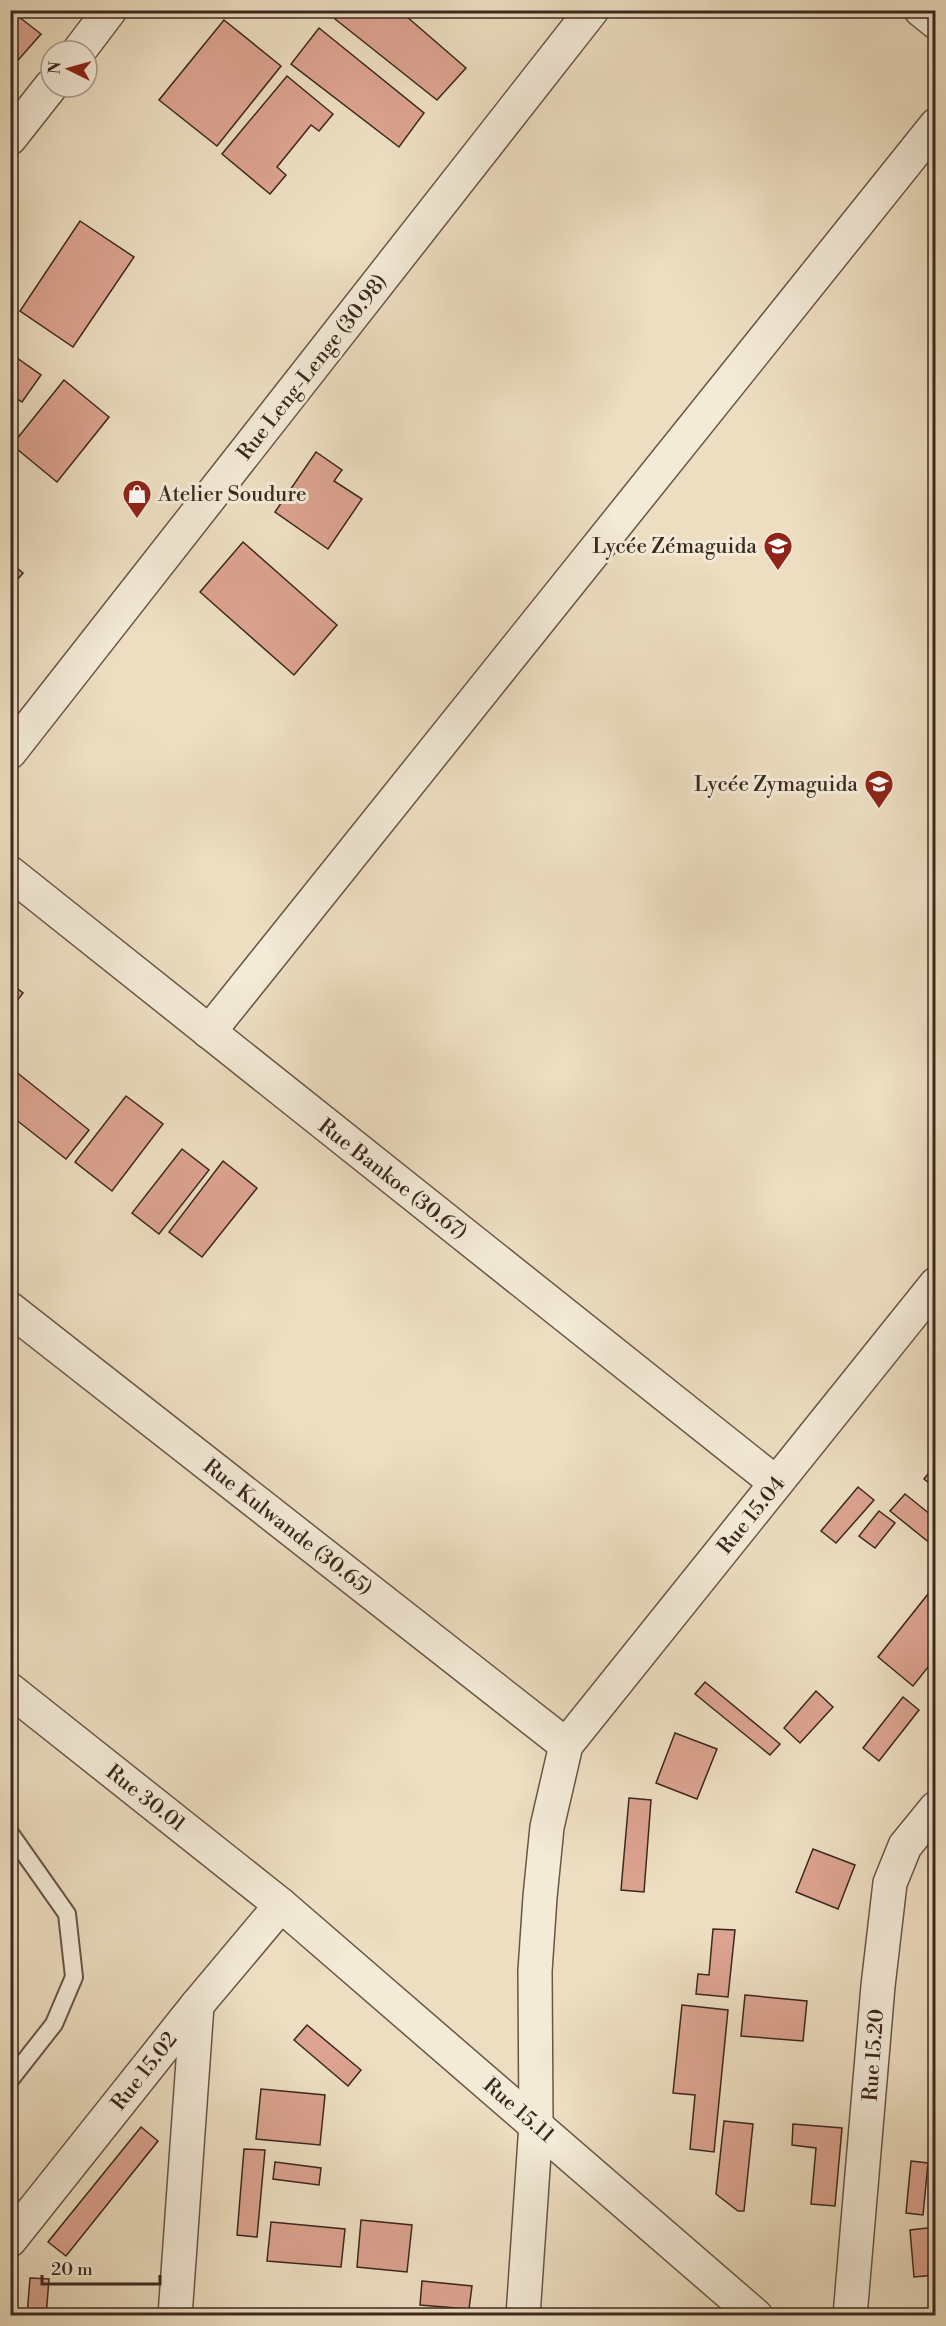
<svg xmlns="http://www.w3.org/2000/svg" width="946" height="2326" viewBox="0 0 946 2326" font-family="'Libre Bodoni',serif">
<rect width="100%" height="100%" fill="#eddec1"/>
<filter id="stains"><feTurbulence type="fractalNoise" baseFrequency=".00333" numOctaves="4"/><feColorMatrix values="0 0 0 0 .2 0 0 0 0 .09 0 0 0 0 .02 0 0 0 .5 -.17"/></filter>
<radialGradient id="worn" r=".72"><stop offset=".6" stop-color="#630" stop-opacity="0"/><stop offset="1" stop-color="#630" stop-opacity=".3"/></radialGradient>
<!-- building -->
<g fill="#dca390" stroke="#3b281e" stroke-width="1.5">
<path d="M10,10L41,34L13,66L10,63Z"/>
<path d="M343,10H399L466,68L437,100L335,19Z"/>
<path d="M224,20L281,66L217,146L159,100Z"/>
<path d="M319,28L424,113L399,147L291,64Z"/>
<path d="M287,76L333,114L319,131L311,125L277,167L286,175L270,194L222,154Z"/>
<path d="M80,221L134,257L73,347L20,311Z"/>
<path d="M10,353L41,375L22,402L10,394Z"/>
<path d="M64,380L109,417L57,482L12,445Z"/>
<path d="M316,452L342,470L334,481L362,499L328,549L275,512Z"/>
<path d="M243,542L337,625L294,675L200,592Z"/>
<path d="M10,562L23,573L10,588Z"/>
<path d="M10,983L23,993L10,1010Z"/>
<path d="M10,1067L89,1130L66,1159L10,1115Z"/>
<path d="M126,1096L163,1124L112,1191L75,1162Z"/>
<path d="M182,1149L209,1170L159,1234L132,1213Z"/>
<path d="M223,1161L257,1188L202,1257L169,1232Z"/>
<path d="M936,1464V1489L924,1479Z"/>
<path d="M858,1487L874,1500L836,1543L821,1531Z"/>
<path d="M905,1494L936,1519V1548L890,1511Z"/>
<path d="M879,1511L895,1523L875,1548L859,1536Z"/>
<path d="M936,1584V1657L913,1686L878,1657Z"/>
<path d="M705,1682L780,1744L770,1755L695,1694Z"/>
<path d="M816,1691L833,1707L800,1743L784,1728Z"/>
<path d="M903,1697L919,1710L879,1761L863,1748Z"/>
<path d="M675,1733L717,1749L697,1799L656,1783Z"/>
<path d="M629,1798L651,1800L644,1892L621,1890Z"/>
<path d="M813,1849L855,1865L838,1909L796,1892Z"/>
<path d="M713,1929L735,1930L728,1997L696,1994L698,1974L709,1975Z"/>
<path d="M745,1995L807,2001L803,2041L741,2036Z"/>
<path d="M682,2005L728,2010L714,2152L690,2149L695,2095L673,2093Z"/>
<path d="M307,2025L361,2070L348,2086L294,2040Z"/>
<path d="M261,2089L325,2095L320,2145L256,2139Z"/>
<path d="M724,2121L753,2124L744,2211H738L716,2194Z"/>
<path d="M793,2124L842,2128L835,2206L811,2204L816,2148L792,2145Z"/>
<path d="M141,2127L158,2141L66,2256L48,2242Z"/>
<path d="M244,2149L265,2150L257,2237L237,2235Z"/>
<path d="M911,2161L928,2163L923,2215L906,2213Z"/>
<path d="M275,2162L321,2168L319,2185L273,2179Z"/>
<path d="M361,2220L412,2225L407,2272L357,2267Z"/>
<path d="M271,2222L345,2229L341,2267L267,2261Z"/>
<path d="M936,2227V2275L914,2277L910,2230Z"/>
<path d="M30,2278L49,2279L46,2316H27Z"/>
<path d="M422,2281L472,2286L469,2309L420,2305Z"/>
</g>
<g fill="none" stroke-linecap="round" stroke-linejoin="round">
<!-- service casing -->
<g stroke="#685647" stroke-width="20">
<path id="service" d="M10,1833L67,1914L74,1977L54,2024L10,2080"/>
</g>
<!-- minor casing -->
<g stroke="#685647" stroke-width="36">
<g id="minor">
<path d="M921,10L936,22"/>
<path d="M79,51L110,10"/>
<path d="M10,138L51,86"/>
<path d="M10,752L592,10"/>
<path d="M10,873L776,1483"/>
<path d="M209,1032L936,125"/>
<path d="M10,1309L566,1745"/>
<path d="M10,1690L281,1905L756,2316"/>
<path d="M10,2240L197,2005L281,1905"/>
<path d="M175,2316L197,2005"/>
<path d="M523,2316L536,2124L535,1971L540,1897L547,1827L566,1745L936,1284"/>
<path d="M850,2316L878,1986L890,1883L905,1846L936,1808"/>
</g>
</g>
<!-- service -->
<use href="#service" stroke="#f3ead7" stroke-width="16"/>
<!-- minor -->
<use href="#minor" stroke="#f3ead7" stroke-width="33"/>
</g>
<!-- icons -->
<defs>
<g id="shop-pin" transform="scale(1.5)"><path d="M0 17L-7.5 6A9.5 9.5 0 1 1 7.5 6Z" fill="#8f2418" stroke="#f3ead7"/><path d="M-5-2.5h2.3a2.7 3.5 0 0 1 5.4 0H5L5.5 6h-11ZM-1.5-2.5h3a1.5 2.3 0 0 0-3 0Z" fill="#fff"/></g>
<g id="school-pin" transform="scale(1.5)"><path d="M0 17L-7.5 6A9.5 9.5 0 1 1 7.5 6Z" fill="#8f2418" stroke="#f3ead7"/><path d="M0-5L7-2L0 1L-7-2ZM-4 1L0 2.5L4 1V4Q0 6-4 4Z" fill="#fff"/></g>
</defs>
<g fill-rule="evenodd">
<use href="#shop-pin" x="137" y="494"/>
<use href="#school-pin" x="778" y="546"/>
<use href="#school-pin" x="879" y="784"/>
</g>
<g text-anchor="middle" stroke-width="6" stroke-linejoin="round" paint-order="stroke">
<!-- street labels -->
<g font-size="21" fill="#3b281e" stroke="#f3ead7">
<text transform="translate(312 367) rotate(-52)" y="7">Rue Leng-Lenge (30.98)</text>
<text transform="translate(393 1179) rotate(38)" y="7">Rue Bankoe (30.67)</text>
<text transform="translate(751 1515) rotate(-51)" y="7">Rue 15.04</text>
<text transform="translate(288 1527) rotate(38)" y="7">Rue Kulwande (30.65)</text>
<text transform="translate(146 1798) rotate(38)" y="7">Rue 30.01</text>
<text transform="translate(873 2055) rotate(-86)" y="7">Rue 15.20</text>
<text transform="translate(144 2071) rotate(-52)" y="7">Rue 15.02</text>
<text transform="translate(519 2110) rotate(41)" y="7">Rue 15.11</text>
</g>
<!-- poi labels -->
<g font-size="21" fill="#3b281e" stroke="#f3ead7" text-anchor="end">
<text x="158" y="501" text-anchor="start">Atelier Soudure</text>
<text x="757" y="553">Lycée Zémaguida</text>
<text x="858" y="791">Lycée Zymaguida</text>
</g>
</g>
<!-- margin -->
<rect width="946" height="2326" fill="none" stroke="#eddec1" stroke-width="36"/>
<rect x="12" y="12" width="922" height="2302" fill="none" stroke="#3b281e" stroke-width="3"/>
<rect x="18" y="18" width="910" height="2290" fill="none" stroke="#3b281e" stroke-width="1.5"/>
<!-- north arrow -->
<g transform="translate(69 69) rotate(275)"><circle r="28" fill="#f3ead7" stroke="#a99c8d" stroke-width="1.5"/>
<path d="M0-4.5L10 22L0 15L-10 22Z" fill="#8f2418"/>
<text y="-9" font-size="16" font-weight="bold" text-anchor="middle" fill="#3b281e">N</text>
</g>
<!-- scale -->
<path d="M42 2275v9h118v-9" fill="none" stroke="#3b281e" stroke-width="3"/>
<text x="51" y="2275" font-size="18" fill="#3b281e" stroke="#f3ead7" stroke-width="4.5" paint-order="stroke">20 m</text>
<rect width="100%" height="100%" filter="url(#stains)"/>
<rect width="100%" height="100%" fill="url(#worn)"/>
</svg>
